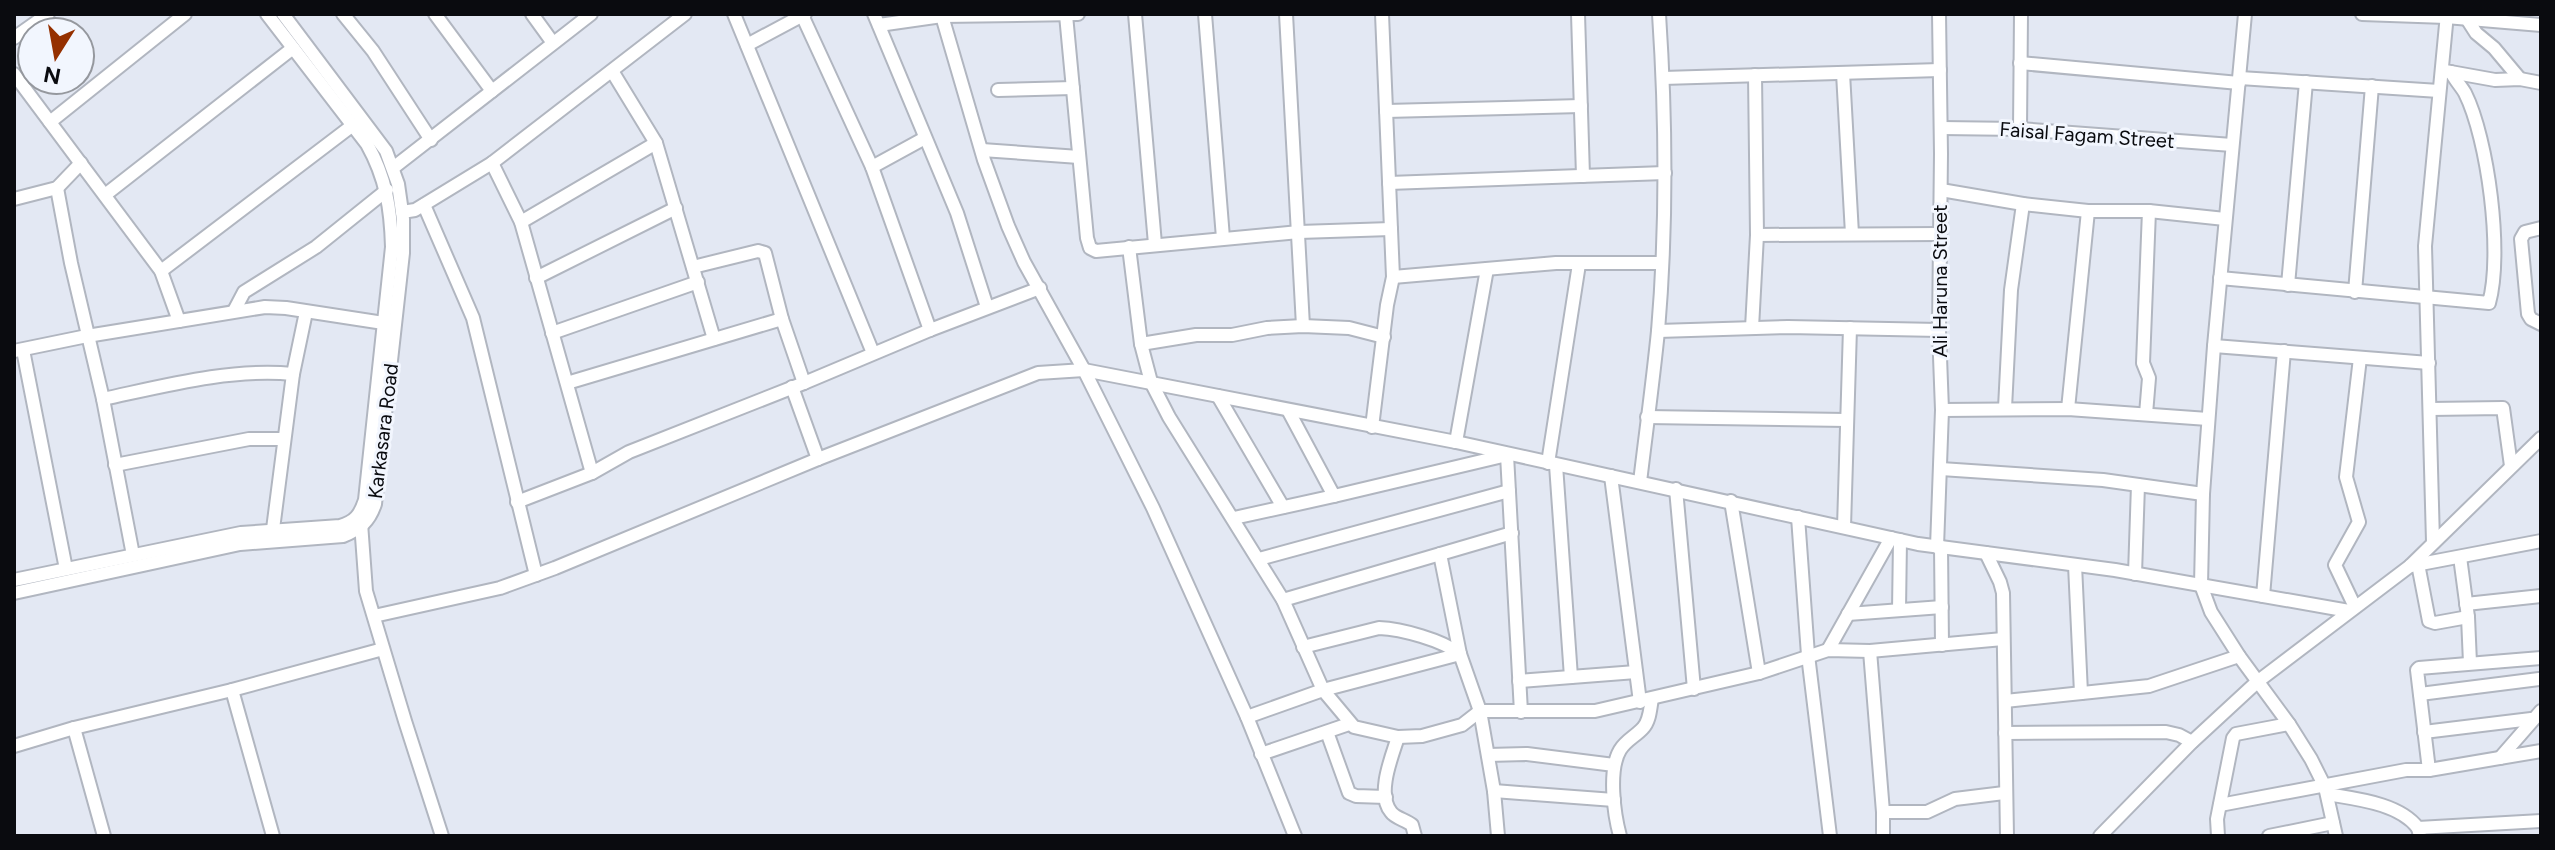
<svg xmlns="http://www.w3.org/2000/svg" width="2555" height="850" viewBox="0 0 2555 850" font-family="Figtree,sans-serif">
<rect width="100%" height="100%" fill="#e3e8f3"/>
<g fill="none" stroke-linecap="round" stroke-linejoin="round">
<!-- minor casing -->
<g stroke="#b1b6c0" stroke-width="16">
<g id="minor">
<path d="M343,14L373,51L431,140"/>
<path d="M435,14L492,91"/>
<path d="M532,14L553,43"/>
<path d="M734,14L873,353"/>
<path d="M874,14L957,213L987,307"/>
<path d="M1135,14L1155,244"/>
<path d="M1205,14L1223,238"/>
<path d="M1286,14L1303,326"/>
<path d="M1578,14L1583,176"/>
<path d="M2245,14L2214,346L2203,494L2201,585L2211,612L2239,656L2289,724L2311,759L2325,787L2336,836"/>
<path d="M2362,14L2446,17L2541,25"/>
<path d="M802,15L872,167L930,330"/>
<path d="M1066,15L1087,238L1090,248L1096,251L1299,232L1391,229"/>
<path d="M942,16L984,160L1008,226L1024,262L1084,370L1153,508L1247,717L1295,836"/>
<path d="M2467,19L2476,33L2494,48L2520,79"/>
<path d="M879,25L942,16L1078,14"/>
<path d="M14,38L48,14"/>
<path d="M747,45L805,14"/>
<path d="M2020,63L2239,83"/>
<path d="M612,71L656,143L714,339"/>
<path d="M2445,71L2495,80L2520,79L2541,83"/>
<path d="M1843,73L1852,234"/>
<path d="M14,74L161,271L179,321"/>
<path d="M1663,78L1940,70"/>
<path d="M2240,78L2439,91"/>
<path d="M998,90L1073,88"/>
<path d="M1386,111L1581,106"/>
<path d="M50,122L185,14"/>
<path d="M1941,128L2020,129L2232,145"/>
<path d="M2020,129L2021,14"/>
<path d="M982,150L1079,157"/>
<path d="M492,163L521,222L592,473"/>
<path d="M872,167L925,138"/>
<path d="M393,168L591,14"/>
<path d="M1389,183L1665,173"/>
<path d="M57,188L71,263L103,399L133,555"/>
<path d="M1941,190L2023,204L2088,211H2149L2225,219"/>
<path d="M105,195L293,48"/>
<path d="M14,199L57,188L81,163"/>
<path d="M424,205L473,318L536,575"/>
<path d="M402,212L415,210L492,163L685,14"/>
<path d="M521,222L656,143"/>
<path d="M2541,228L2525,232L2521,239L2528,314L2531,319L2541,324"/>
<path d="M1757,235L1940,234"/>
<path d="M1129,247L1141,344L1151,382L1169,417L1283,600L1323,690L1354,727L1398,737L1422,736L1462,725L1480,711H1595L1759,673L1828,650L1870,651L2003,639"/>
<path d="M693,267L758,251L765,253L782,319L804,383"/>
<path d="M161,271L353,125"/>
<path d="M1393,277L1556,263H1662"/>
<path d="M536,278L676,208"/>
<path d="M2220,278L2489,303C2503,254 2488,139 2465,93C2461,86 2455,80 2451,72"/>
<path d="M2288,285L2306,82"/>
<path d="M2355,292L2372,86"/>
<path d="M234,311L244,292L316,247L387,190"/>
<path d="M1752,328L1757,235L1755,75"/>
<path d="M1658,331L1788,327L1939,330"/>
<path d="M552,333L698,282"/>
<path d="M1141,344L1196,335H1232L1267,328L1303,326L1349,328L1384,337"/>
<path d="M2214,346L2429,363"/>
<path d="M23,350L66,569"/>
<path d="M14,351L87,336L265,307L286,308L390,324"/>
<path d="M567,383L782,319"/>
<path d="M792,387L818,459"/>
<path d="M1218,396L1283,507"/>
<path d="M103,399C164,386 230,368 293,374"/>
<path d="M2005,408L2011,290L2023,204"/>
<path d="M2068,409L2088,211"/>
<path d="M2430,409L2503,408L2511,466"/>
<path d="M1288,410L1334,496L1507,455L1521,712"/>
<path d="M1942,410L2068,409L2208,419"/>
<path d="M2146,414L2149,378L2143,363L2149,211"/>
<path d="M1647,417L1847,420"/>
<path d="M1372,427L1387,305L1393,277L1382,14"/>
<path d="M1456,442L1487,269"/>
<path d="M1548,463L1579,264"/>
<path d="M115,465L249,439H284"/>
<path d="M1556,465L1571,677"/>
<path d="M1941,469L2103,480L2203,494"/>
<path d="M1611,476L1640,702"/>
<path d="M1640,482C1646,432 1653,381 1658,331C1667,225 1666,119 1659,14"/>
<path d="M1676,489L1694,689"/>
<path d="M1731,501L1759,673"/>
<path d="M517,502L592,473L629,452L804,383L930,330L1040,288"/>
<path d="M1798,517L1808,655L1830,836"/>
<path d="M1234,518L1334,496"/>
<path d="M361,523L366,591L405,721L442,836"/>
<path d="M1844,527L1850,328"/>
<path d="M273,529L293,374L306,312"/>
<path d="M2433,542L2425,246L2447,14"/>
<path d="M1937,547L1942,410L1939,330L1941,154L1939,14"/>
<path d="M1941,547L1942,645"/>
<path d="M1986,553L2000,582L2003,593L2007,836"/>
<path d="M1440,554L1460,654L1480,711L1494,791L1498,836"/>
<path d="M2460,557L2468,617L2470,663"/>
<path d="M1259,559L1509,491"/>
<path d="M2418,564L2429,621L2435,623L2468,617"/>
<path d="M2075,565L2081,693"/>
<path d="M2410,566L2541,541"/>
<path d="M2135,574L2138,485"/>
<path d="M14,580L241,533L340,526C355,522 360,515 365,500L392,247C391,209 386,178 367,144L267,14"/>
<path d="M14,593L240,544L343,536C360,529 369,522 375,504L403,253V219L398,184L386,151L283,14"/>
<path d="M2263,596L2284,351"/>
<path d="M1283,600L1512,533"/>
<path d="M2466,604L2541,596"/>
<path d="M2355,607L2335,565L2359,522L2346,477L2360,358"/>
<path d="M1899,610L1900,540"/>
<path d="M1848,614L1942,607"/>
<path d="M374,616L500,588L555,568L818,459L1038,373L1084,370L1456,442L1918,544L2115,570L2349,611"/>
<path d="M1303,647L1379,628C1402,629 1442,640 1460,654"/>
<path d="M1828,650L1891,538"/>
<path d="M1870,651L1883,812V836"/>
<path d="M1519,681L1636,672"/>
<path d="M232,690L273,836"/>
<path d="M2420,694L2539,679"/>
<path d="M2005,701L2149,686L2239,656"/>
<path d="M1247,717L1323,690L1460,654"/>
<path d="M74,728L104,836"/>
<path d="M1327,732L1349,793L1356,796L1386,797"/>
<path d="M2424,732L2531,719"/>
<path d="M2005,733L2166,732L2179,735L2192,742"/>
<path d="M1398,737C1392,756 1376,794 1391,812C1395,818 1406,820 1412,825L1415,836"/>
<path d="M14,746L74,728L232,690L383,649"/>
<path d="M1261,754L1349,724"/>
<path d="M1488,755L1527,754L1614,765"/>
<path d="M2500,758L2541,711"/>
<path d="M2429,770L2417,670L2419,668L2541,658"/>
<path d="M1494,791L1614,800"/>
<path d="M2327,794C2356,799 2399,803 2418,828"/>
<path d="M2220,805L2406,770H2429L2541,751"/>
<path d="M1883,812H1927L1955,799L2004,793"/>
<path d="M1620,836C1614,814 1608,770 1620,750C1626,740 1636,736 1643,728C1650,721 1650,708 1652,699"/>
<path d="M2100,836L2192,742L2257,682L2410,566L2541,438"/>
<path d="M2218,836L2217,819L2233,738L2236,734L2289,724"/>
<path d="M2269,836L2333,823"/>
<path d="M2420,836L2418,828L2541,821"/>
</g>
</g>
<!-- minor -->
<use href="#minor" stroke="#fff" stroke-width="12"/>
</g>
<g text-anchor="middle" stroke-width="6" stroke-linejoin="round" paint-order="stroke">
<!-- street labels -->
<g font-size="20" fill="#0a0b0f" stroke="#f2f6fe">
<text transform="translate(2087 135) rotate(4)" y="7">Faisal Fagam Street</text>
<text transform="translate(1940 281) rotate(-90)" y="7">Ali Haruna Street</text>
<text transform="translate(383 431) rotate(-83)" y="7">Karkasara Road</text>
</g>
</g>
<!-- border -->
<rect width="2555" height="850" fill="none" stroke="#0a0b0f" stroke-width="32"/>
<!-- north arrow -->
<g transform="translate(56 56) rotate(191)"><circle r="38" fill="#f2f6fe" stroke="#95989e" stroke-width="2"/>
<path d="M0-6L14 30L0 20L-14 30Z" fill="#953000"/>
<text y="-12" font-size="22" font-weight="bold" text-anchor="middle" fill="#0a0b0f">N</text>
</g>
</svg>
